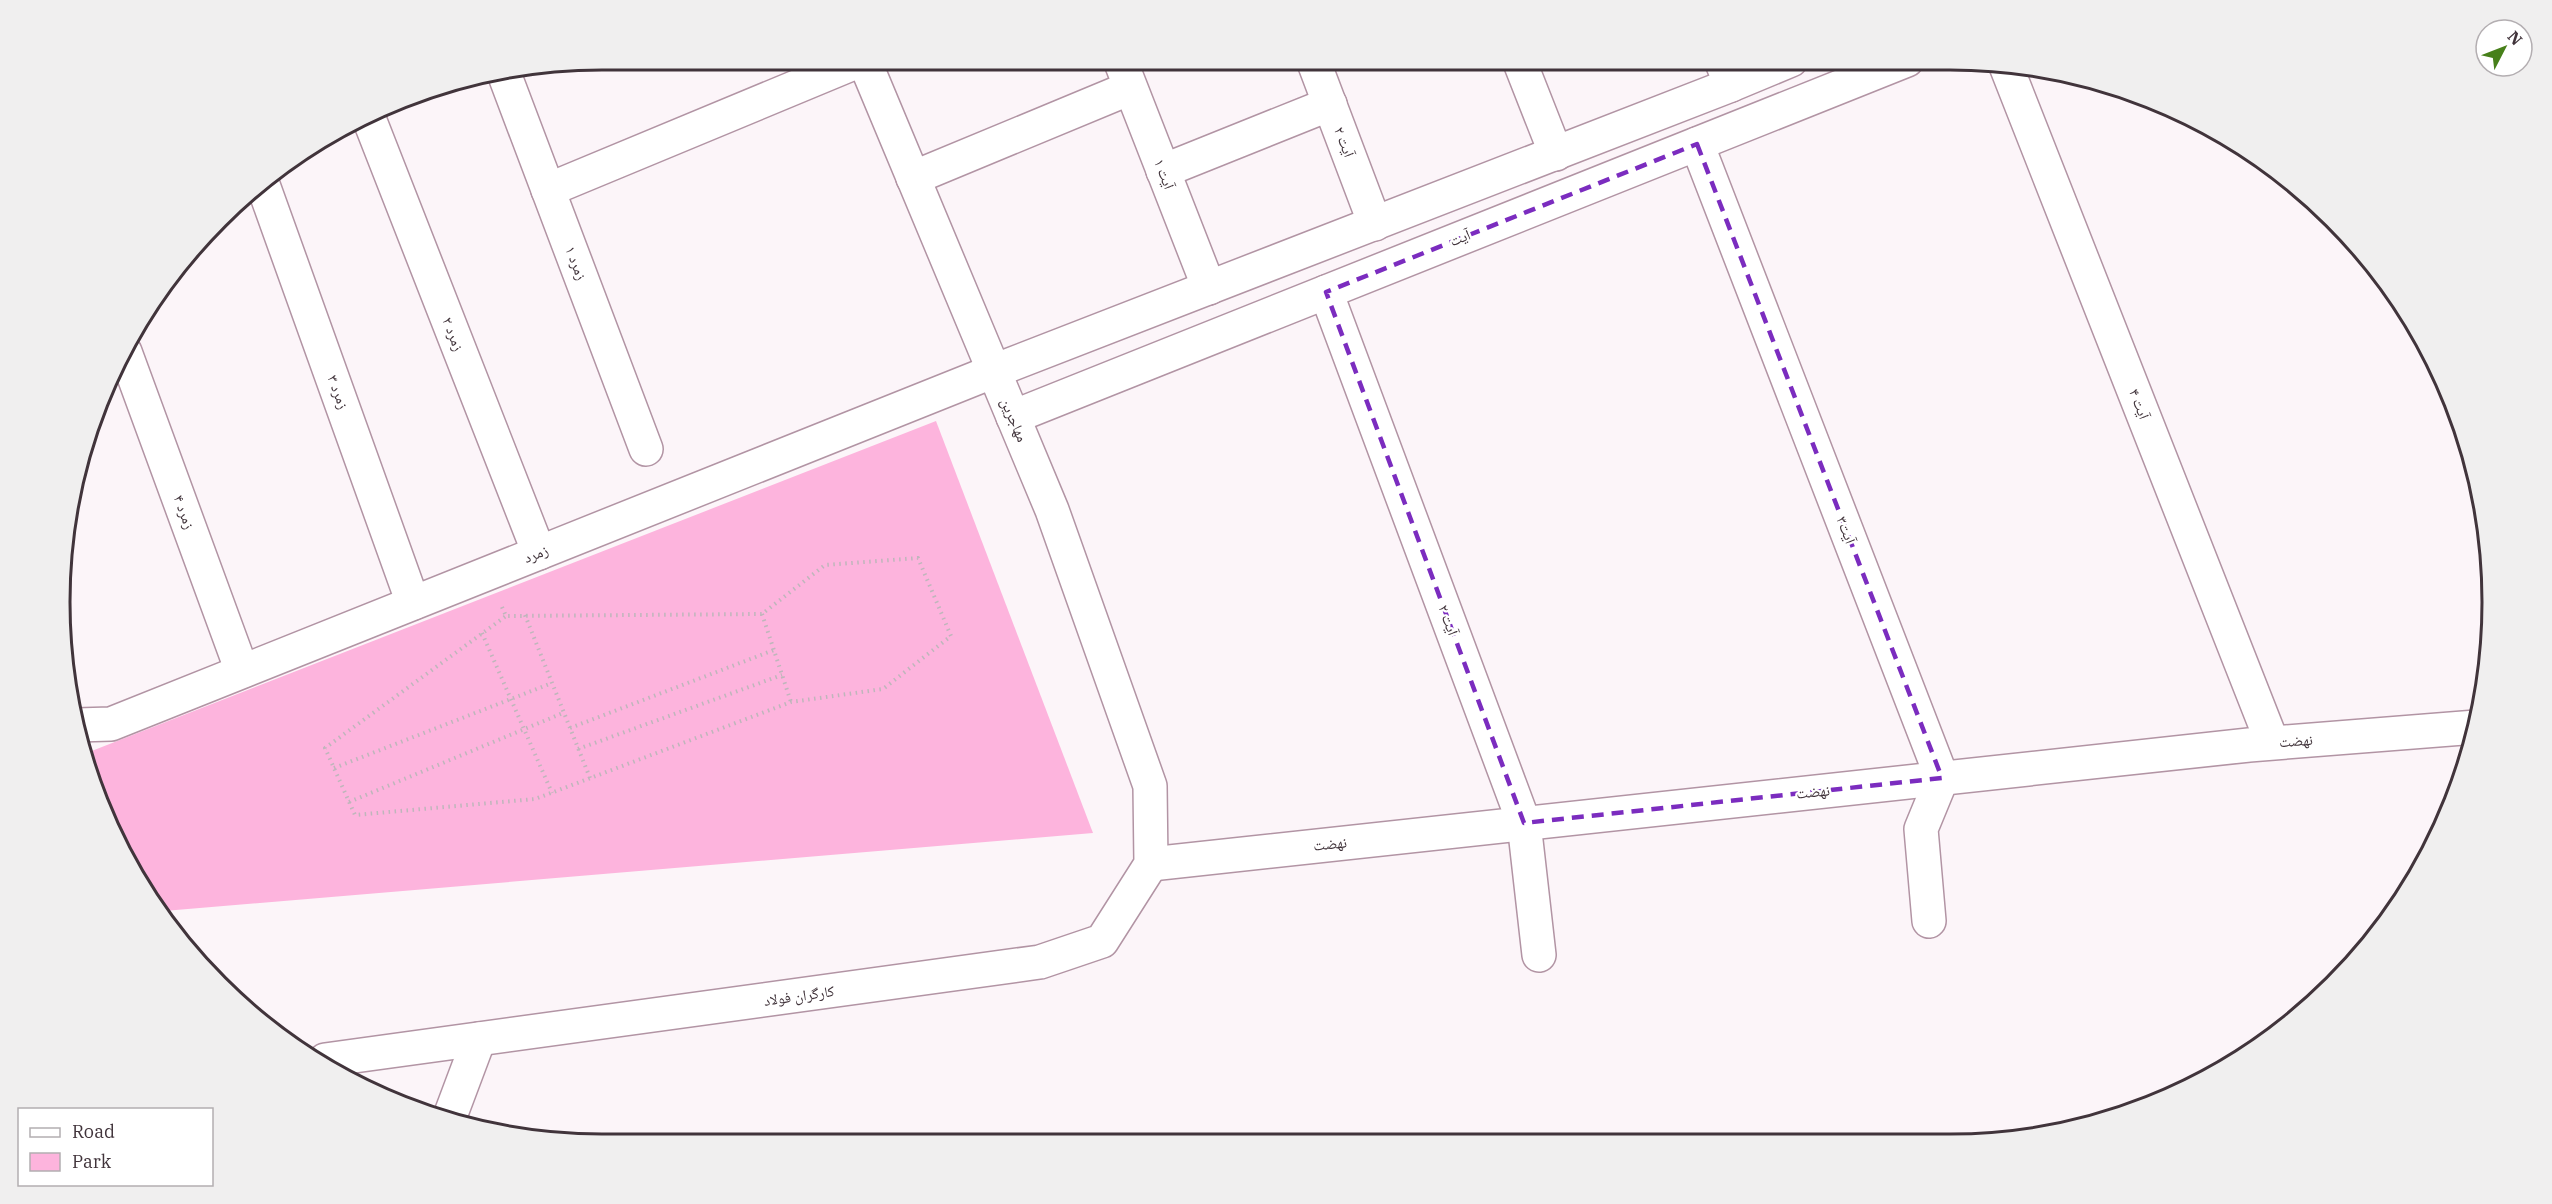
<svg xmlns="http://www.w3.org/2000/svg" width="2552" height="1204" viewBox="0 0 2552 1204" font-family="'IBM Plex Serif','Noto Naskh Arabic',serif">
<rect width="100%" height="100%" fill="#fcf5f9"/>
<!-- green -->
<path fill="#fdb4dd" d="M936,421L1093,833L164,911L132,873L89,777L84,754Z"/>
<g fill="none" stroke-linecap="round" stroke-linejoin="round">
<!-- minor casing -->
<g stroke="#b294a4" stroke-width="36">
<g id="minor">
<path d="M1120,60L1209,288"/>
<path d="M1313,60L1375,224"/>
<path d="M1519,60L1556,154"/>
<path d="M1721,60L1731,85L1791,60"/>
<path d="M2006,66L2272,742"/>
<path d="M505,76L646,449"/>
<path d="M368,116L539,553"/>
<path d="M1697,144L1942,778L1921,829L1929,921"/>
<path d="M1163,171L1330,104"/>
<path d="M913,178L1130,88"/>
<path d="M262,182L413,603"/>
<path d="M548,190L861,60"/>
<path d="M1326,292L1524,823L1539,955"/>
<path d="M125,352L242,671"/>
<path d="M1013,417L1907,60"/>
<path d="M77,725L111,724L994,371L1731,85"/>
<path d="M1151,864L2249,745L2476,727"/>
<path d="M325,1060L1040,962L1102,941L1151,864L1150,786L1052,510L864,60"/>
<path d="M449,1119L479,1039"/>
</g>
</g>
<!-- path -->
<g stroke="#bfb6bb" stroke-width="4" stroke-dasharray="1.5 4.5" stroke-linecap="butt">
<path d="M502,607L506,616L762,614L825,565L918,558L951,636L883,689L791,702L535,799L355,815L325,748L506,616"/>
<path d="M762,614L791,702"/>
<path d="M525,615L590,778"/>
<path d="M482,633L552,793"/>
<path d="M570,728L774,650"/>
<path d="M578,749L782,675"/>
<path d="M334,768L552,683"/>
<path d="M349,802L563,713"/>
</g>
<!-- minor -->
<use href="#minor" stroke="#fff" stroke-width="33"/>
</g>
<!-- marked area -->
<path fill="none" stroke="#7b2cbf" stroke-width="4.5" stroke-dasharray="12 8" stroke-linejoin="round" d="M1697,144L1942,778L1524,823L1326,292Z"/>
<g text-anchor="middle" stroke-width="4.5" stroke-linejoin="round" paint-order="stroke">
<!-- street labels -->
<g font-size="15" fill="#41343b" stroke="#fff">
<text transform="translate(1344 142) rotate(69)" y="5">آیت ۲</text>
<text transform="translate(1164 174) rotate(69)" y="5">آیت ۱</text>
<text transform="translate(1460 238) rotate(-22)" y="5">آیت</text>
<text transform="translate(576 263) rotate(69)" y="5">زمرد ۱</text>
<text transform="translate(453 334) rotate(69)" y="5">زمرد ۲</text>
<text transform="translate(338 392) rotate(70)" y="5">زمرد ۳</text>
<text transform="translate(2139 404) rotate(69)" y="5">آیت ۴</text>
<text transform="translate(1014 420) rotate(67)" y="5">مهاجرین</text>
<text transform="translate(184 512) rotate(70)" y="5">زمرد ۴</text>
<text transform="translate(1846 530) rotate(69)" y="5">آیت۳</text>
<text transform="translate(536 554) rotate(-22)" y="5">زمرد</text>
<text transform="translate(1448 620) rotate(70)" y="5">آیت ۲</text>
<text transform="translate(2296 741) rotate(-4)" y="5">نهضت</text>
<text transform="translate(1813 792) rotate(-6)" y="5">نهضت</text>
<text transform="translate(1330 844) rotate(-6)" y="5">نهضت</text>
<text transform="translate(799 996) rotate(-8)" y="5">کارگران فولاد</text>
</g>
</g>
<!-- crop -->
<path d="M0 0H2552V1204H0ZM602 70H1950A532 532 0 0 1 2482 602V602A532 532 0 0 1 1950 1134H602A532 532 0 0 1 70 602V602A532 532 0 0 1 602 70Z" fill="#f0efef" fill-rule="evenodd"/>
<path fill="none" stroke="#41343b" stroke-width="3" d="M602 70H1950A532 532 0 0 1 2482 602V602A532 532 0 0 1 1950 1134H602A532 532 0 0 1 70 602V602A532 532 0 0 1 602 70Z"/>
<!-- legend -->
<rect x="18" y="1108" width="195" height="78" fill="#ffffff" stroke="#b3aeb1" stroke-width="1.5"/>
<rect x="30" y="1128" width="30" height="9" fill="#ffffff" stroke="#b3aeb1" stroke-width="1.5"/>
<text x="72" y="1138" font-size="18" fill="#41343b">Road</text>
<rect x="30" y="1153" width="30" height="18" fill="#fdb4dd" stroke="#b3aeb1" stroke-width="1.5"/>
<text x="72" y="1168" font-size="18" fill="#41343b">Park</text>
<!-- north arrow -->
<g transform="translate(2504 48) rotate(48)"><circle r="28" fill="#ffffff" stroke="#b3aeb1" stroke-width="1.5"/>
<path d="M0-4.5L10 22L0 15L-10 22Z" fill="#47801a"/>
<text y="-9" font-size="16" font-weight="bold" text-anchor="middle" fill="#41343b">N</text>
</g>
</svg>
